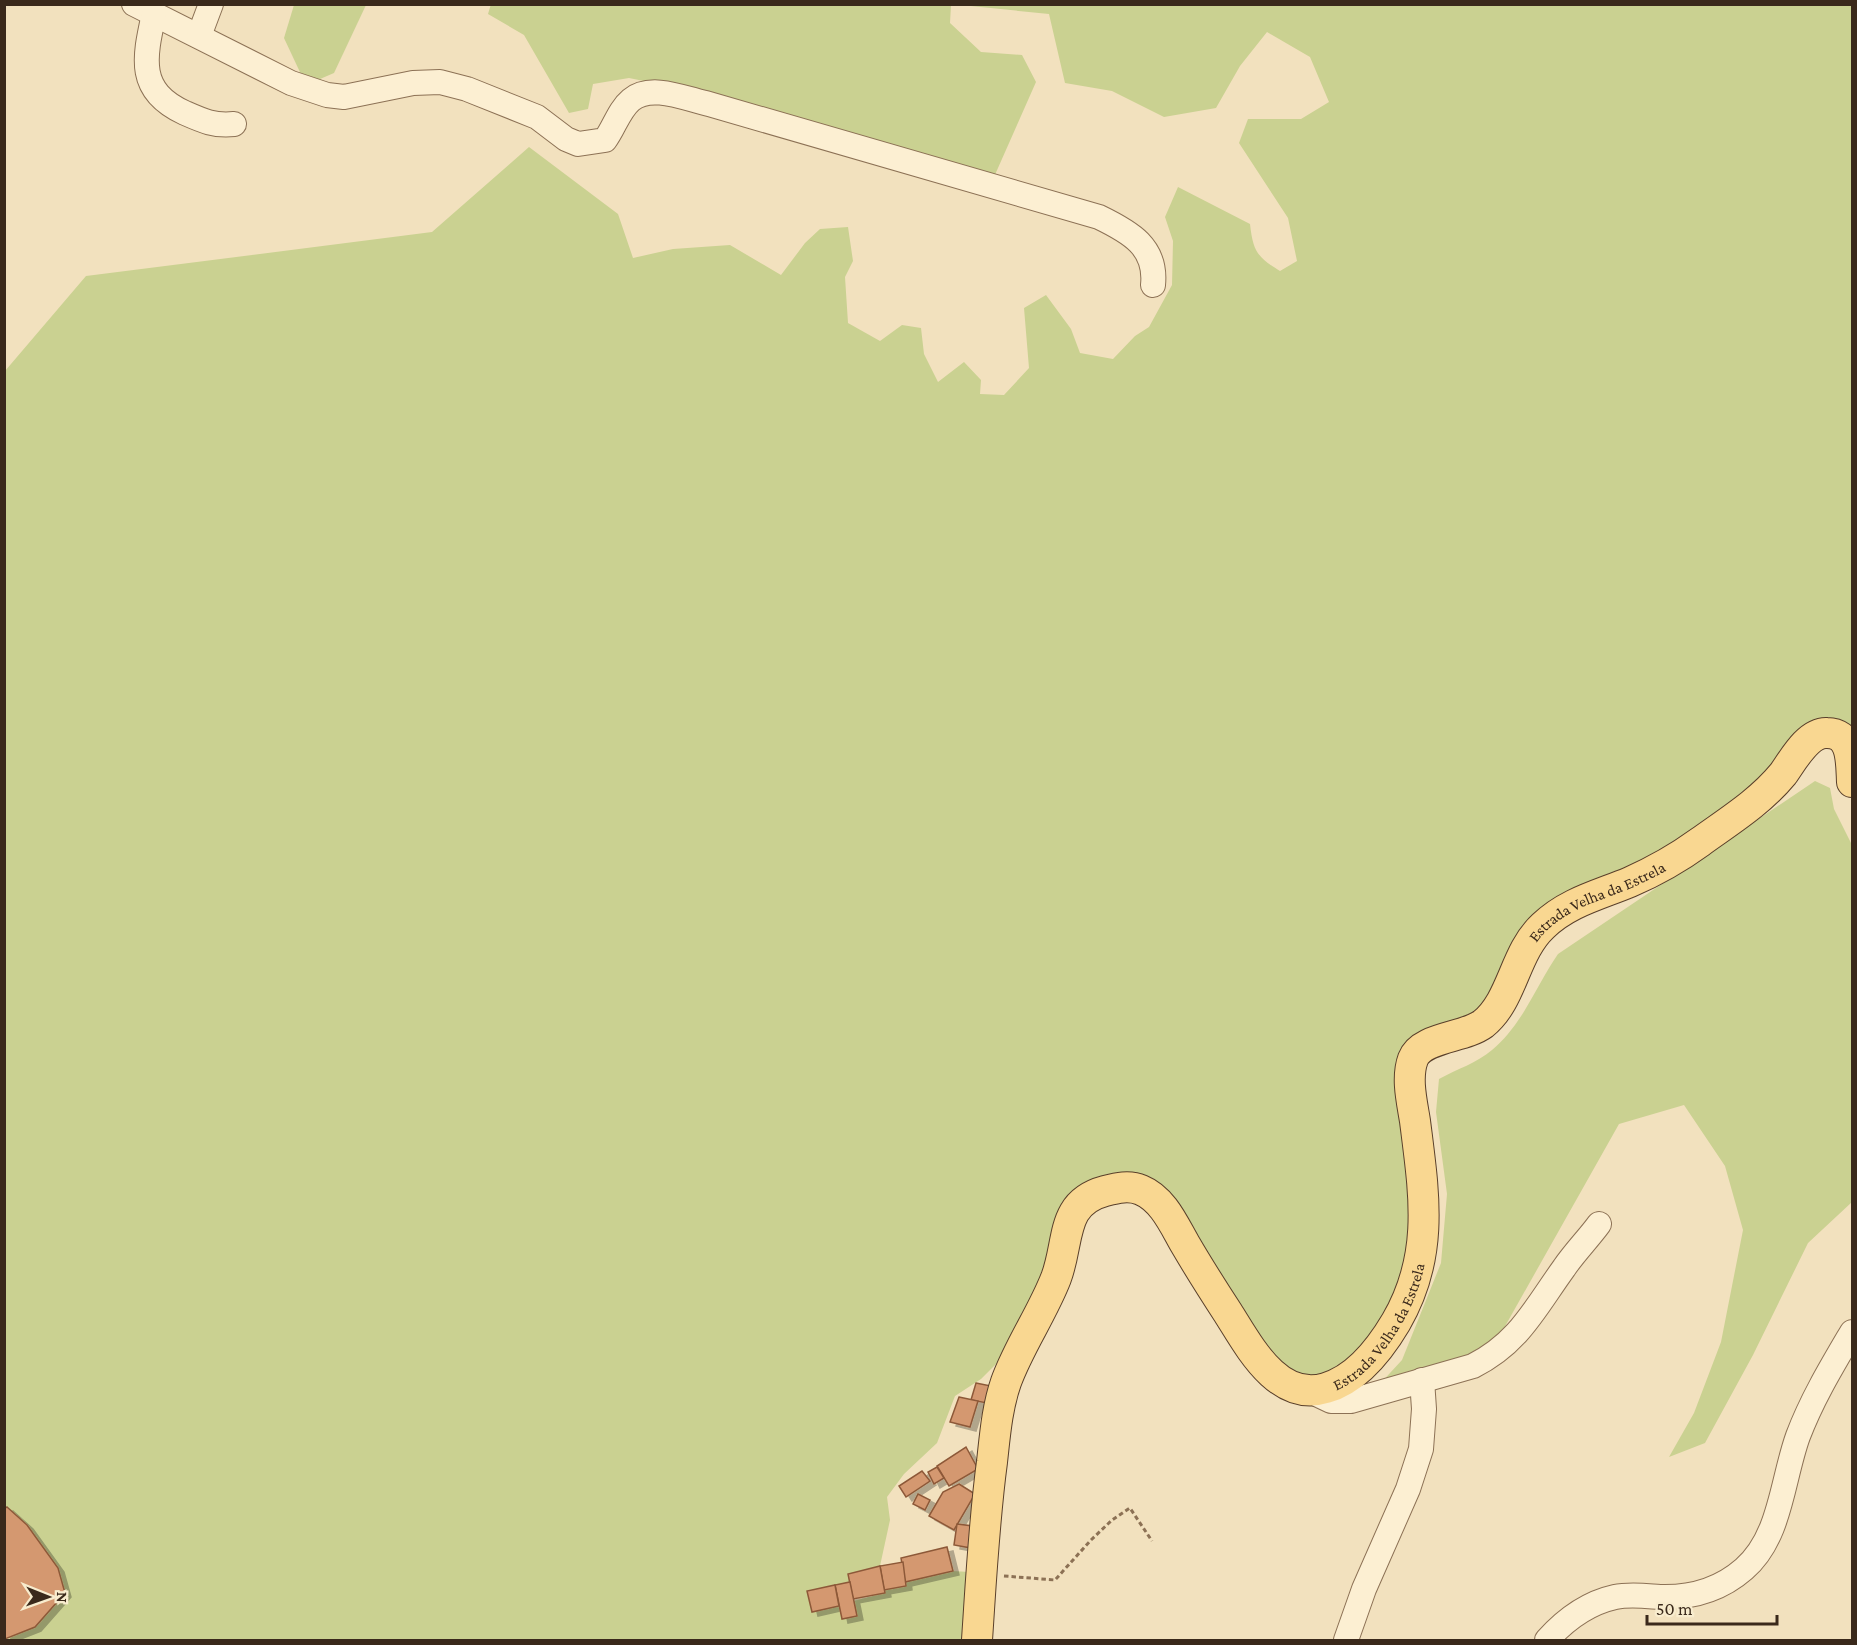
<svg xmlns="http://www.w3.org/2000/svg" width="1857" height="1645" viewBox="0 0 1857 1645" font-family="'Crimson Pro',serif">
<defs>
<filter id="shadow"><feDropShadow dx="6" dy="4" stdDeviation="0" flood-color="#0004"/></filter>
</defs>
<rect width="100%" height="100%" fill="#f2e1be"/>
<!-- green -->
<g fill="#cad191">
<path d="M491,4L951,5L950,23L981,52L1022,55L1036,82L994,177L727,98L629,78L593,84L588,109L569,113L524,35L488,14Z"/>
<path d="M294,5H366L334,73L306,85L284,38Z"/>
<path d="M961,5H1852V755L1831,729L1735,814L1575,900L1497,1006L1424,1043L1419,1259L1361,1366L1289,1383L1157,1199L1092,1193L996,1364L981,1379L955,1396L937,1443L904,1474L887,1497L890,1520L880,1566L850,1582L808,1592L812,1612L884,1593V1590L906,1586L905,1582L953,1571L969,1572L968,1640H5L35,1627L65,1593C55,1557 34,1532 7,1507L5,1509V371L86,276L432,232L529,147L618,214L633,258L673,249L730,245L781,275L805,243L820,229L848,227L853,261L845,277L848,323L880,341L902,325L921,328L924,354L938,382L964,362L981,380L980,394L1004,395L1029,368L1024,308L1046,295L1071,329L1080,353L1113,359L1135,336L1149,327L1172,285L1173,241L1165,217L1178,187L1250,224C1253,251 1257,257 1280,271L1297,261L1288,218L1239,143L1248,119H1301L1329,102L1310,57L1267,32L1240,66L1216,108L1164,117L1112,91L1065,83L1049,14Z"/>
<path d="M1815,781L1830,788L1834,809L1852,845V1202L1808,1243L1753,1355L1705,1443L1669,1457L1694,1413L1721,1342L1743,1230L1725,1166L1684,1105L1619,1124L1490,1353L1366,1399L1402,1360L1441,1263L1447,1194L1436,1112L1439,1079C1457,1069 1477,1063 1492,1050C1523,1024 1536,986 1558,954Z"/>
</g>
<!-- building -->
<g fill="#d49870" stroke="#8d5939" stroke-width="1.5" filter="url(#shadow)">
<path d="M976,1383L991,1386L987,1403L971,1400Z"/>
<path d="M959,1397L978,1401L970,1427L950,1422Z"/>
<path d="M966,1447L978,1469L949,1486L937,1466Z"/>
<path d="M937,1467L944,1478L934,1484L928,1472Z"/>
<path d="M922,1471L930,1481L906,1497L899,1486Z"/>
<path d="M959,1484L975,1494L954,1530L929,1516L943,1492Z"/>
<path d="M918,1494L930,1500L925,1510L913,1504Z"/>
<path d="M7,1507L27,1525L58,1568L65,1593L35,1627L5,1639L4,1509Z"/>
<path d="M957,1524L973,1526L971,1548L954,1545Z"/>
<path d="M947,1547L953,1571L905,1582L901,1558Z"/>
<path d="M903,1562L906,1586L884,1590L880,1566Z"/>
<path d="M880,1566L885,1593L853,1599L848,1574Z"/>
<path d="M850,1582L857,1616L842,1619L835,1585Z"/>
<path d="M835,1585L839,1606L812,1612L807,1591Z"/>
</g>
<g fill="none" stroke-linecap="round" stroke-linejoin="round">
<!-- minor casing -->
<g stroke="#8c7155" stroke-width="26">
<g id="minor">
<path d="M134,4L291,83L327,95L344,97L413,83L440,82L467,89L537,117L566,139L578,144L605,140C614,128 619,110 631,100C651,83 686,99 709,104L1099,217C1130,232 1157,247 1153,285"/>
<path d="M154,14C144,59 137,91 185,113C203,121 214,126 234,124"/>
<path d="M199,36L211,4"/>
<path d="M1312,1392L1331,1401H1351L1473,1366C1519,1343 1535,1308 1564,1268C1574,1253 1588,1239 1599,1224"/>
<path d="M1346,1640L1364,1589L1408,1489L1421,1449L1424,1409L1422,1380"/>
<path d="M1547,1640C1565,1620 1588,1603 1615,1597C1630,1594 1645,1596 1660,1597C1691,1598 1720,1590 1744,1569C1781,1537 1782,1480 1798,1436C1812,1399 1832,1366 1852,1332"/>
</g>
</g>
<!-- major casing -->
<g stroke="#593f2a" stroke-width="32">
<g id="major">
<path id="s1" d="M977,1640C981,1581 984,1521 992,1462C995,1435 997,1408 1006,1382C1019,1346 1042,1314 1056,1278C1070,1241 1060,1203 1105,1191C1117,1188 1129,1185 1141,1190C1163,1199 1174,1225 1185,1244C1199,1268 1213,1290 1228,1313C1249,1346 1278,1403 1326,1388C1357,1379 1380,1349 1396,1322C1435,1255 1424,1193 1415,1121C1412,1102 1406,1078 1413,1059C1421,1037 1464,1038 1483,1024C1513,1000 1514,953 1543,926C1568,902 1599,895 1630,882C1655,871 1678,858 1700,842C1729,821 1760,802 1783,774C1793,760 1808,732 1827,733C1853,733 1851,763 1852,782"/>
</g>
</g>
<!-- path -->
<path stroke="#8c7155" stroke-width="3" stroke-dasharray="4.5 3" stroke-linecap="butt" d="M1004,1576L1055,1580L1091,1540L1112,1520L1130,1508L1152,1541"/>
<!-- minor -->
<use href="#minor" stroke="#fcefd2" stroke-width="24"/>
<!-- major -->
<use href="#major" stroke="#f9d791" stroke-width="30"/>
</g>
<g text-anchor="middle" stroke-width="4.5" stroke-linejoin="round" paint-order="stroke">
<!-- street labels -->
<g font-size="16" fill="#3a291b" stroke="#f8ecce">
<text dy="6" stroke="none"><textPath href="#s1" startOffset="1428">Estrada Velha da Estrela</textPath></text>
<text dy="6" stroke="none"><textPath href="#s1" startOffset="890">Estrada Velha da Estrela</textPath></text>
</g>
</g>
<!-- border -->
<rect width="1857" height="1645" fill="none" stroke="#3a291b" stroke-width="12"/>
<!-- north arrow -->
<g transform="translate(48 1597) rotate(91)" stroke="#f8ecce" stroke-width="4.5" paint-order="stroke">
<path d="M0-4.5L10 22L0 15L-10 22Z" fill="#3a291b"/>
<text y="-9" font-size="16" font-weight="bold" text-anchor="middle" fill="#3a291b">N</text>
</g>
<!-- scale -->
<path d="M1647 1615v9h130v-9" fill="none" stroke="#3a291b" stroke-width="3"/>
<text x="1656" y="1615" font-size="18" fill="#3a291b" stroke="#f8ecce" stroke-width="4.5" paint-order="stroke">50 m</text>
</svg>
